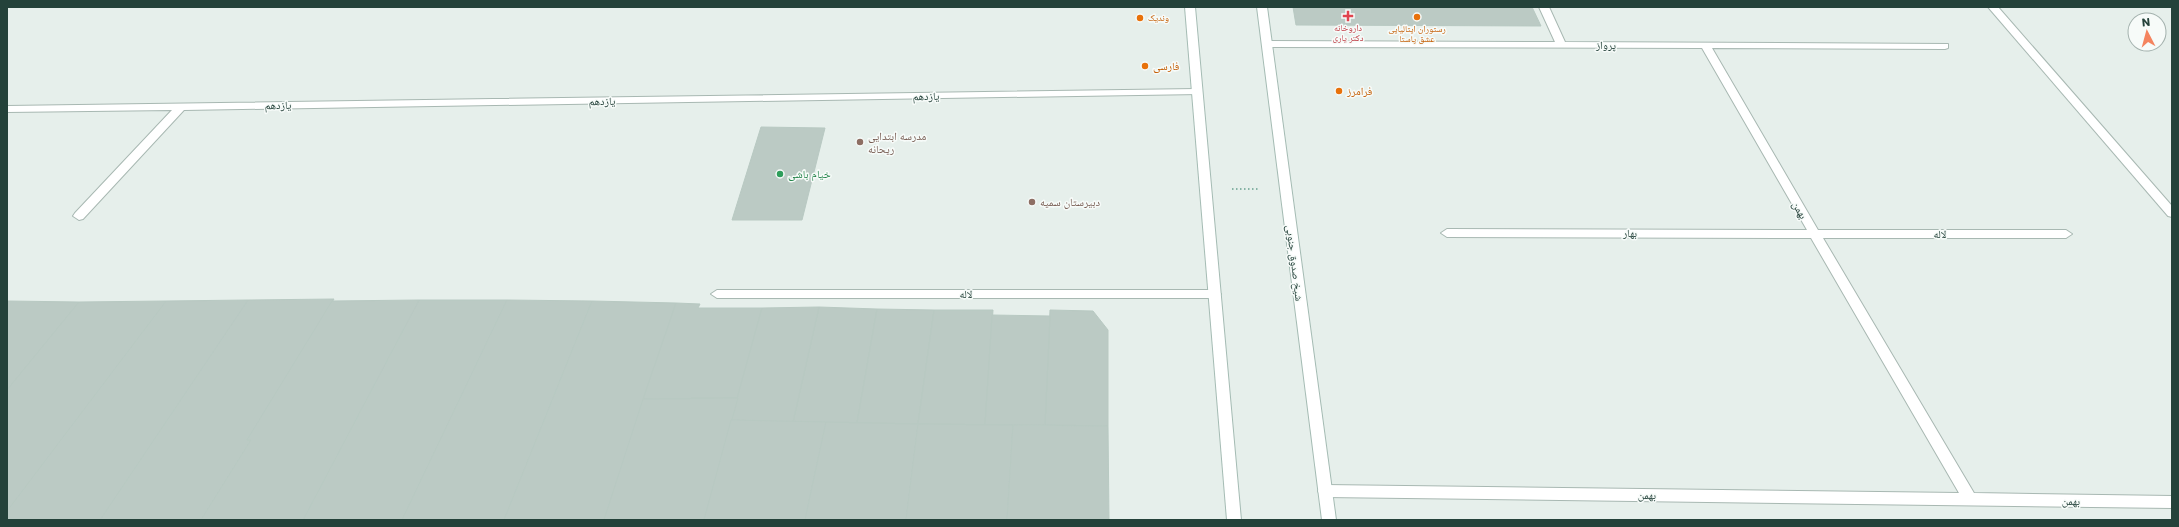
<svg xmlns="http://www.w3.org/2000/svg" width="2179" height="527" viewBox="0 0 2179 527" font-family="Poppins,'Noto Naskh Arabic',sans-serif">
<rect width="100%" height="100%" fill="#e6efeb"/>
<!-- building -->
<g fill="#bbcac4" stroke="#b8c9c2">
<path d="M1293,7H1532L1541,26L1296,25Z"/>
<path d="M761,127L825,128L802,220H732Z"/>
<path d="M334,299L247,440H251L201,520H100L248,300Z"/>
<path d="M248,300L100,520H7V511L166,301Z"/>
<path d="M419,300H507L402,520H303Z"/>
<path d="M419,300L303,520H201L251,440H247L332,301Z"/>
<path d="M507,300L592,301L504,520H402Z"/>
<path d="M7,301L79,302L7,390Z"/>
<path d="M166,301L7,511V390L79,302Z"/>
<path d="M592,301L676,303L604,520H504Z"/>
<path d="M676,303L700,304L698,308H762L738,398L643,399Z"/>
<path d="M819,307L877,309L857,423L793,422Z"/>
<path d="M819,307L793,422L731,420L762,308Z"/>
<path d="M877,309L934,310L918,424L857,423Z"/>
<path d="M934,310H993L985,425L918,424Z"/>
<path d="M1050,310L1093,311L1108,330V426L1045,425Z"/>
<path d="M992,315L1050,316L1045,425H985Z"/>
<path d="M738,398L704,520H604L643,399Z"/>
<path d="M731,420L826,422L805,520H704Z"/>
<path d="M826,422L918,424L906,520H805Z"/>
<path d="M918,424L1013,425L1007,520H906Z"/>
<path d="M1013,425L1108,426L1109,520H1007Z"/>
</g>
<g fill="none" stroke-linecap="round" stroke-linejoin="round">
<!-- service casing -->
<g stroke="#a8b8b2" stroke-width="2">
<path id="service" d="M1988,7H1998L2172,206V217L2168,216Z"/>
</g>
<!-- minor casing -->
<g stroke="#a8b8b2" stroke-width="2">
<g id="minor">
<path d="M1539,7H1549L1565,42L1948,44V48L1945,49L1712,48L1818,230H2066L2072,234L2066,238H1823L1974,493L2172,496V508L1325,497L1320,495L1318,491L1320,487L1325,485L1959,493L1811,238L1447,237L1441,233L1447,229L1807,230L1702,48L1267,47L1262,44L1267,41L1555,42Z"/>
<path d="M1196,89L1200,90L1201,92L1200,94L184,110L83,219L79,220L73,216L75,213L172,110L7,112V106Z"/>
<path d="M717,290H1215L1221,294L1215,298H717L711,294Z"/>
</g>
</g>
<!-- secondary casing -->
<g stroke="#a4bbb3" stroke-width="2">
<g id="secondary">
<path d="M1185,7H1195L1241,520H1227Z"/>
<path d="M1257,7H1267L1336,520H1322Z"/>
</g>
</g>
<!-- path -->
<path stroke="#86b3a5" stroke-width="2" stroke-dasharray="1.5 2.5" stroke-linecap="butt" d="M1232,189H1259"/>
<!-- service -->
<use href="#service" fill="#fff" fill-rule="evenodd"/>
<!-- minor -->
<use href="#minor" fill="#fff" fill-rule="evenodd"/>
<!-- secondary -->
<use href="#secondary" fill="#fff" fill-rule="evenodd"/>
</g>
<!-- markers -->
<path fill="#e0444e" stroke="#f7fbf9" stroke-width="1.5" d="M1346 10h4v4h4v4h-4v4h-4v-4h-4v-4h4z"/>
<g fill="#e8710a" stroke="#f7fbf9" stroke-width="1.5">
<circle cx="1417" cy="17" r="4"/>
<circle cx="1140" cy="18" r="4"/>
<circle cx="1145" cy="66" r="4"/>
<circle cx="1339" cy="91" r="4"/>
</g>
<g fill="#8d6e63" stroke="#f7fbf9" stroke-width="1.5">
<circle cx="860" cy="142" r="4"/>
<circle cx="1032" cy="202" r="4"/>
</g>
<circle fill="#2e9e5b" stroke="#f7fbf9" stroke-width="1.5" cx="780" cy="174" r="4"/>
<g text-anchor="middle" stroke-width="3" stroke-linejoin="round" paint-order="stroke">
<!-- far-food labels -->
<g font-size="9" fill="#c56008" stroke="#f7fbf9" text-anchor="start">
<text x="1148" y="21">وندیک</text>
<text x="1417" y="32" text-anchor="middle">رستوران ایتالیایی<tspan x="1417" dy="10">عشق پاستا</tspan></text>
</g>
<!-- far-health labels -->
<g font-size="9" fill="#be3a42" stroke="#f7fbf9">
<text x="1348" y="31">داروخانه<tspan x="1348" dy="10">دکتر یاری</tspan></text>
</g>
<!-- street labels -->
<g font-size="11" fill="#24423a" stroke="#f7fbf9">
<text x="1606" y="49">پرواز</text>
<text transform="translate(926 96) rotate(-1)" y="4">یازدهم</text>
<text transform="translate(602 101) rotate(-1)" y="4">یازدهم</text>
<text transform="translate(278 105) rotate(-1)" y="4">یازدهم</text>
<text transform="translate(1800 210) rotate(60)" y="4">بهمن</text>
<text x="1630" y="237">بهار</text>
<text x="1940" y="238">لاله</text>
<text transform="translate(1295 263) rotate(83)" y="4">شیخ صدوق جنوبی</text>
<text x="966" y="298">لاله</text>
<text transform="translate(1647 495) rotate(1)" y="4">بهمن</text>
<text transform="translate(2071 501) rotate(1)" y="4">بهمن</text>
</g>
<!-- food labels -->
<g font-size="11" fill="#c56008" stroke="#f7fbf9" text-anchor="start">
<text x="1153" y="70">فارسی</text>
<text x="1347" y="95">فرامرز</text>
</g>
<!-- education labels -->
<g font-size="11" fill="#785e54" stroke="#f7fbf9" text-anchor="start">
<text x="868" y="140">مدرسه ابتدایی<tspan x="868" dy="13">ریحانه</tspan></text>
<text x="1040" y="206">دبیرستان سمیه</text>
</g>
<!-- leisure labels -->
<g font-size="11" fill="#27864d" stroke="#f7fbf9" text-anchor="start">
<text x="788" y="178">خیام باشی</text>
</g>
</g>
<!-- border -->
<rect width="2179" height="527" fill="none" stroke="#24423a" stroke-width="16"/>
<!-- north arrow -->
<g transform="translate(2147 32) rotate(354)"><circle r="19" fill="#f7fbf9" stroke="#a3b1ad"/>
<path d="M0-3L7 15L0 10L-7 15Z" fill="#f4845f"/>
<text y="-6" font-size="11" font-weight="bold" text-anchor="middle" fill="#24423a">N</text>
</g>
</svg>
